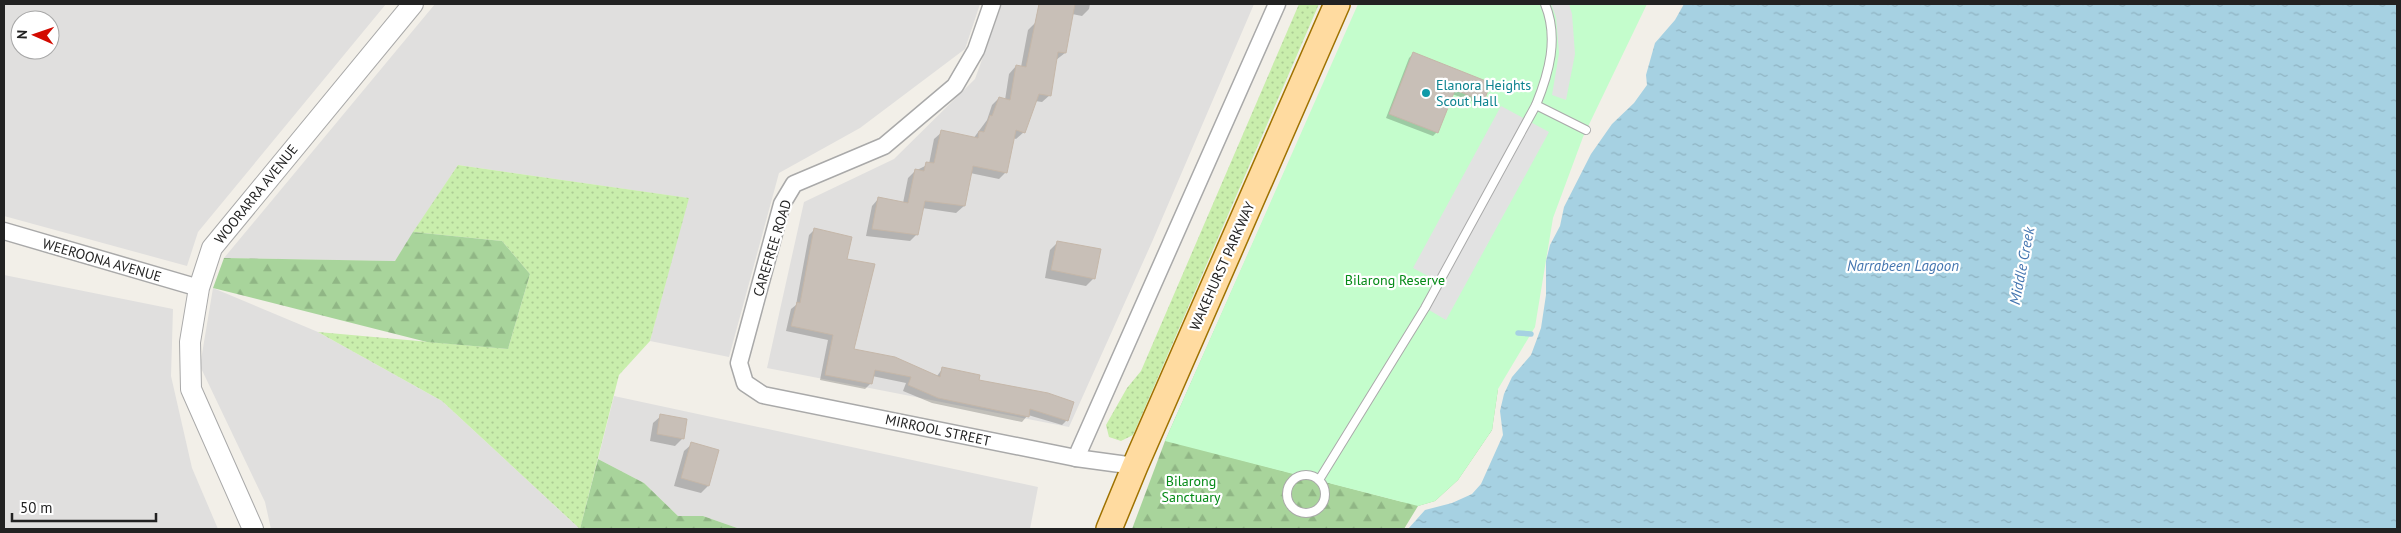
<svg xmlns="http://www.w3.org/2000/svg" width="2401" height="533" viewBox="0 0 2401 533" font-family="'PT Sans',sans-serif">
<defs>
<pattern id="grass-dots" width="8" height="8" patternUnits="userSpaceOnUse" patternTransform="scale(1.25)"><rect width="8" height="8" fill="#c9eeac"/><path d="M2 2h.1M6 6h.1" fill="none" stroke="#accc94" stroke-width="1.8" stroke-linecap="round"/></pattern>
<pattern id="forest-firs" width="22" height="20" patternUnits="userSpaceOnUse" patternTransform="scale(1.25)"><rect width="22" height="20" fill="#a8d49b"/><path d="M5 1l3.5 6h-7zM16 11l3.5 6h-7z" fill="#90b685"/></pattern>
<pattern id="water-ripples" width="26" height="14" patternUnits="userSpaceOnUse" patternTransform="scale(1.25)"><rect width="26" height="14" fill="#a6d1e2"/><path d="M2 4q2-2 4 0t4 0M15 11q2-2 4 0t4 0" fill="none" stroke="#8fb3c2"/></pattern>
</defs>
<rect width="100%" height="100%" fill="#f2efe8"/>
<!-- residential -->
<g fill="#e0dfde" fill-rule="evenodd">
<path d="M4,4H386L198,232L187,266L4,216ZM20,20H50V50H20Z"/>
<path d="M435,4H980L965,49L860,128L779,173L729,357L650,341L688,198L458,165L395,261L224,258Z"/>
<path d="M1002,4H1254L1152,242L1069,427L767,368L804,202L894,159L975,79Z"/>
<path d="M4,275L173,309L171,376L192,468L218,529H4Z"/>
<path d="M213,288L318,332L442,401L580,529H271L265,502L200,366Z"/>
<path d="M614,396L1038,487L1030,529H740L703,516H678L644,483L598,459Z"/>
</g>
<!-- grass -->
<g fill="url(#grass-dots)">
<path d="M1299,4H1319L1133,435L1121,441L1109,437L1106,425L1127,388L1141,371Z"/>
<path d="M458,165L689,198L650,341L619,375L580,529L442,401L318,332L508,349L530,274L502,241L413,232Z"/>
</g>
<!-- forest -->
<g fill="url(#forest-firs)">
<path d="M1363,4L1180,444L1403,502L1498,389L1492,430L1458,480L1435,501L1418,506L1404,529H1132L1165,441L1317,99Z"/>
<path d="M413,232L502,241L530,274L508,349L427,342L213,288L224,258L395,261Z"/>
<path d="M598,459L644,483L678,516H703L740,529H580Z"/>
</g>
<!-- park -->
<path fill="#c4fdcc" d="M1358,4H1647L1583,137L1553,218L1535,327L1498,389L1492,430L1458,480L1435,501L1418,506L1165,441Z"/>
<!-- parking -->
<g fill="#e2e2e2">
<path d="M1551,4H1569L1572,14L1575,54L1566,100L1552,95L1559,53L1556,17Z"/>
<path d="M1501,106L1549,132L1446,320L1429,310L1443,284L1413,268Z"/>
</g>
<!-- water -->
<path fill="url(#water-ripples)" d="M1684,4H2397V529H1408L1425,510L1452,503L1472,494L1481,484L1503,435L1500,411L1504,394L1512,377L1531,355L1541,328L1546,295V261L1550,245L1560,226L1564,207L1591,154L1612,124L1634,103L1647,85L1646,75L1655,43L1675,20Z"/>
<!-- shadow -->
<g fill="#0003">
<path d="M1039,4H1090L1089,9L1082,16L1072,14L1065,53L1056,60L1050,95L1042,102L1035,101L1024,132L1016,139L1013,138L1006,172L999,179L970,173L964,206L956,213L922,208L917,234L910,241L866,236L872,206L879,198L903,203L908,178L915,171L929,164L934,139L942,132L973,139L987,120L992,105L999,98L1005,100L1009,74L1016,66L1021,67L1028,30L1035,23Z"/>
<path d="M1413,54L1483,100L1479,104L1452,94L1437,132L1433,136L1386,118L1409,58Z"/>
<path d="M815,229L846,259L853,350L937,376L943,368L1067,420L1062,425L1028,415L1022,422L932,403L903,391L906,383L872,376L871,383L865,389L820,380L828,340L786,331L791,309L796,305L809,235Z"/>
<path d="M1057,243L1094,278L1086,286L1045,278L1050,250Z"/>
<path d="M661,416L683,438L675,446L650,441L653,423Z"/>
<path d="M692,444L718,451L708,486L701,493L674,486L684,451Z"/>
</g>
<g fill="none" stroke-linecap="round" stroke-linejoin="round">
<!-- stream -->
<path stroke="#a6d1e2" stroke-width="5.5" d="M1518,333L1531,334"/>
</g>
<!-- building -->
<g fill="#c8bfb7" stroke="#c5b7a9">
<path d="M1039,4H1075L1066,53L1058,52L1051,96L1039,94L1025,133L1016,130L1007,173L973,166L965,206L925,201L918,235L872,229L878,197L908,203L915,169L924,171L926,162L934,163L941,130L978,138L979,131L984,132L990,115L992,116L999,97L1010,100L1016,65L1026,67Z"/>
<path d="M1413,52L1491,83L1484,101L1455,90L1438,133L1389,114Z"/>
<path d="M814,228L852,237L847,259L875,264L854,349L895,357L940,377L942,367L980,375L979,380L1048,393L1074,402L1068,421L1030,409L1029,417L938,398L908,385L911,377L875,370L872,384L825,375L833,335L791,326L797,302L800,303Z"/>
<path d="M1057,241L1101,249L1095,279L1051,270Z"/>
<path d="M660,414L687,419L684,439L657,434Z"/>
<path d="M691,442L719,450L709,486L681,478Z"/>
</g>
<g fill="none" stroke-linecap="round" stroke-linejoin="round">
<!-- service casing -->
<g stroke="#a9a9a9" stroke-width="10">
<g id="service">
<path d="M1536,105L1586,130"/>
<circle cx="1306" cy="494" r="19"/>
<path d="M1319,480L1425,308L1536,105C1549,73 1559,38 1545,4"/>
</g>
</g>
<!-- minor casing -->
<g stroke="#a9a9a9" stroke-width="19">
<g id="minor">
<path d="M992,4L976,50L955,86L884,146L794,184L782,204L739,363L745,383L763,395L1076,458L1135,466"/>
<path d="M4,231L199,288"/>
<path d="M1076,458L1277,4"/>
</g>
</g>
<!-- tertiary casing -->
<g stroke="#a9a9a9" stroke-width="22">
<path id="tertiary" d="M253,529L191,389L190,342L199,288L212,248L413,4"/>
</g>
<!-- primary casing -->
<g stroke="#9f7200" stroke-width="28">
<path id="primary" d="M1109,529L1135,466L1337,4"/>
</g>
<!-- service -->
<use href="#service" stroke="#fff" stroke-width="8"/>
<!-- minor -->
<use href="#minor" stroke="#fff" stroke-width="16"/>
<!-- tertiary -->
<use href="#tertiary" stroke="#fff" stroke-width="20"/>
<!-- primary -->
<use href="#primary" stroke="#ffdba0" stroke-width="25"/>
</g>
<!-- markers -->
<circle fill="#0f9aa8" stroke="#fff" stroke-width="2" cx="1426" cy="93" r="5"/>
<g text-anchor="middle" stroke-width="4.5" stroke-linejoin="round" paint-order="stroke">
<!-- culture labels -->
<g font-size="14" fill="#0d838f" stroke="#fff" text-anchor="start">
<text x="1436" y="90">Elanora Heights<tspan x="1436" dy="16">Scout Hall</tspan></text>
</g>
<!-- street labels -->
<g font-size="14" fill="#222" stroke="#fff">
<text transform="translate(256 194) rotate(-51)" y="5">WOORARRA AVENUE</text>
<text transform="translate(772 248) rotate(-73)" y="5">CAREFREE ROAD</text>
<text transform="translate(102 260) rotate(16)" y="5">WEEROONA AVENUE</text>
<text transform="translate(1222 266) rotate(-66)" y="5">WAKEHURST PARKWAY</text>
<text transform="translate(938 430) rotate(12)" y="5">MIRROOL STREET</text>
</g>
<!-- park labels -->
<g font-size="14" fill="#058a17" stroke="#fff">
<text x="1395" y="285">Bilarong Reserve</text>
<text x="1191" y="486">Bilarong<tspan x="1191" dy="16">Sanctuary</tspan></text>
</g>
<!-- water labels -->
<g font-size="15" font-style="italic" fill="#4475b0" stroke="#fff">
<text x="1903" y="271">Narrabeen Lagoon</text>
<text transform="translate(2022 266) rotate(-79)" y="5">Middle Creek</text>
</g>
</g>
<!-- border -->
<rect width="2401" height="533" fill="none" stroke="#222222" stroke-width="10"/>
<!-- north arrow -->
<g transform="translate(35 35) rotate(272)"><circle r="24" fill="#ffffff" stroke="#a7a7a7"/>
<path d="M0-4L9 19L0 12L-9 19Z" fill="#d30b00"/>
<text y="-8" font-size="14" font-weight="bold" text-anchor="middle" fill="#222222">N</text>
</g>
<!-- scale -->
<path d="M12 513v8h144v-8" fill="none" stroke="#222222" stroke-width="2.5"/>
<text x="20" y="513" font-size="15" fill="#222222" stroke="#ffffff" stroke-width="4" paint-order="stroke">50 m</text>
</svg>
